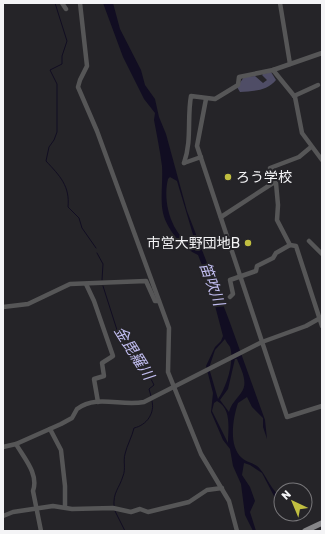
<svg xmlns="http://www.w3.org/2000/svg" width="325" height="534" viewBox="0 0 325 534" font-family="Rubik,'Noto Sans JP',sans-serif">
<rect width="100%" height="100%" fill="#252428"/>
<!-- forest -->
<path fill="#4f4d66" d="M271,72L276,80C267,91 254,91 240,92L237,87L244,77L255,76L263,83L267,80L262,75L263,74Z"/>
<!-- water -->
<path fill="#110d22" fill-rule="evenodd" d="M103,3H113L120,29L141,70L145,85L155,99L159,117L166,134L187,211L229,320L265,420L267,439L263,427V418L252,407L247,397L238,403C233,418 228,446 242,458C247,463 256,463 260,469C267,477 272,492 281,496V500H276L281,508V513L275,506L274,496L262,473L250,465L244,463L242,475L250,487L255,501L250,512L256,531H253L245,515L241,484L233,466L230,449L223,440L211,412L213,393L206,366L215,347L221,341L223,336L209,283L198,255C183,248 167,230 163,213C160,199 163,182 162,166C160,151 157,136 154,120L155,113L144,99L123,57ZM170,177L177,181L197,248C172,238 162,203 168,179ZM225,339C226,342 229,345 230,347C235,361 226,388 218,399L209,368L215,350ZM235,359H237C241,369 249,383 241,393C236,400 231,404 229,412L220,400L228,389ZM217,401C232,409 228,429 228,443L212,411L214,403Z"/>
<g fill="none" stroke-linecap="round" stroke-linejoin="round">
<!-- stream -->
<g stroke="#110d22" stroke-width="1">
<path d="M55,3L67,41L62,56V64L50,70L57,84V132L54,140L49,147L46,161C60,176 70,186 68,207L79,218L82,228L96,248"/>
<path d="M97,253L103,264L102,280"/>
<path d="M103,286L117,330L147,371L154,385L149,389L151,396"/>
<path d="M114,506C113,492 119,489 123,476C126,469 123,461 125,454C127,445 132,437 134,428C147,425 155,413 152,401"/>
<path d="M115,511L125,531"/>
</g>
<!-- minor -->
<g stroke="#565657" stroke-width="4.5">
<path d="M62,3L66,9"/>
<path d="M80,3L87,66L80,80L78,87L97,131L169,328L168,372L201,454L229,501L237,531"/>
<path d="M280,3L290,64"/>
<path d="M273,70L295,97L302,133L322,160"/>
<path d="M294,96L318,85"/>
<path d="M206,99L197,146L287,417L322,406"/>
<path d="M311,147L299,157L270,168L273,183H276L278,205L277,220L290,245L296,246L322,326"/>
<path d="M184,163C192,141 187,118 191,96L215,99L238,85L239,77L273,70L322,53"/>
<path d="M184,163L201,157"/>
<path d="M221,217L273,183"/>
<path d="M309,241L322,254"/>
<path d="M86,284L94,301L113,356L102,363L104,376L94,379L98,402"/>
<path d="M230,297L233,294L230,280L256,271L257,266L273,258L276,253L290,245"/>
<path d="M3,307L28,304L70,284L146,281L155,301H159"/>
<path d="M50,429L61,450L65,486V507"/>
<path d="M16,444C24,458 39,474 33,491L41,531"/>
<path d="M3,447L16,444L61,424L72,418L77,409C97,394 122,407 144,402L262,342L306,326L322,317"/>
<path d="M3,516L13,512L53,506L72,509L113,508L131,512L140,509L148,512L189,502L207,490L222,488"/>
</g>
<!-- major -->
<path stroke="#868689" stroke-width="5.5" d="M305,531L322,523"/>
</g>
<!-- markers -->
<g fill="#c0be40" stroke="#252428" stroke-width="1.5">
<circle cx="228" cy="177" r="4"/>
<circle cx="248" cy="243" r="4"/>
</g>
<g text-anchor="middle" stroke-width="4" stroke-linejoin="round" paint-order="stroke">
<!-- poi labels -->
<g font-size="14" fill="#f4f4f6" stroke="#252428" text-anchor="start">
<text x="236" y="182">ろう学校</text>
<text x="240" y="248" text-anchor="end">市営大野団地B</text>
</g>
<!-- water labels -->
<g font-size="15" font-style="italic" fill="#c1bdf0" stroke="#252428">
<text transform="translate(212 284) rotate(70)" y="5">笛吹川</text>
<text transform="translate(134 353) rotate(58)" y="5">金毘羅川</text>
</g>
</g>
<!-- border -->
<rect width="325" height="534" fill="none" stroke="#f4f4f6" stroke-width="8"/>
<!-- north arrow -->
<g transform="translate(293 502) rotate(316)"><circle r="19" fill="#252428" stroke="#78777a"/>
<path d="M0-3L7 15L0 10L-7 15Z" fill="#c0be40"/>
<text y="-6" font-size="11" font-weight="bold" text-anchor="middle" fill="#f4f4f6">N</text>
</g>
</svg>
